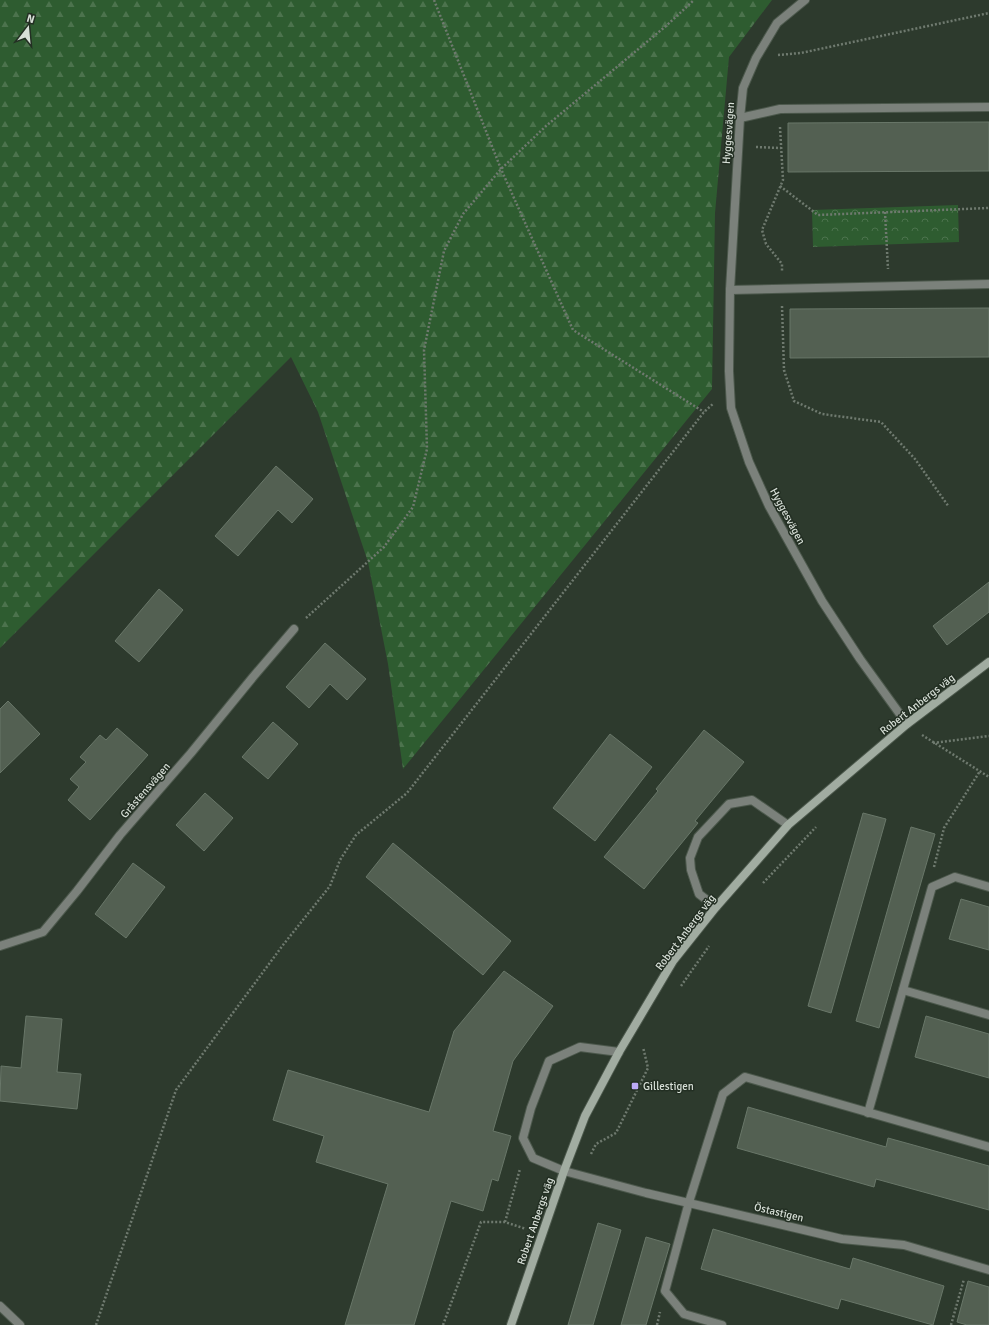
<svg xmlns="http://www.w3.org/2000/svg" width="989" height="1325" viewBox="0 0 989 1325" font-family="Signika,sans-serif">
<defs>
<pattern id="forest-firs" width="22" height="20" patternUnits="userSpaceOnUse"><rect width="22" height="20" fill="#2e5c30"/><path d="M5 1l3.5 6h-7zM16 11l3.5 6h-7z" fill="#4c734d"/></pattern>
<pattern id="park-crowns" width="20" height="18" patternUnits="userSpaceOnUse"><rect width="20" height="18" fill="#2e5c30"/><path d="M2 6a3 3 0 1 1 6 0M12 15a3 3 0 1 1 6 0" fill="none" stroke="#4c734d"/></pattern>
</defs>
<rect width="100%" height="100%" fill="#2d3a2d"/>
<!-- forest -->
<path fill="url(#forest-firs)" d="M0,0H772L729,57L715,213L712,389L403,769L388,664L368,562L318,412L291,357L0,648Z"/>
<!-- park -->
<path fill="url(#park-crowns)" d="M958,205L959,242L813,247L812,210Z"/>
<!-- building -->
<g fill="#536052" stroke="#697769">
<path d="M989,122V171L788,172V123Z"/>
<path d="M989,308V357L790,358V309Z"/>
<path d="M276,466L313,499L292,523L278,510L238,556L215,536Z"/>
<path d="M989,582V612L947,645L933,626Z"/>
<path d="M159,589L183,610L139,662L115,641Z"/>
<path d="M325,643L366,679L347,700L330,684L309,708L286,687Z"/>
<path d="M8,701L40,734L0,773V709Z"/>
<path d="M273,722L298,744L268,779L242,757Z"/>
<path d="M117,728L148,755L90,820L68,800L79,787L70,779L86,762L80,757L100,735L106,740Z"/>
<path d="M704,730L744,762L695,821L698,823L644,889L604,857L658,791L656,789Z"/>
<path d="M610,734L652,767L595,841L553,808Z"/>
<path d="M205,793L233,818L204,851L176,825Z"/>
<path d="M863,813L886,819L831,1013L808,1006Z"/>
<path d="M911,827L935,834L879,1028L856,1021Z"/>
<path d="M393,843L511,941L483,975L366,877Z"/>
<path d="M133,863L165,887L126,938L95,914Z"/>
<path d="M961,899L989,907V950L949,939Z"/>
<path d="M504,971L553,1006L513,1061L493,1131L511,1136L498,1181L492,1179L483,1211L451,1201L414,1325H345L388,1184L316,1162L324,1136L273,1120L288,1070L429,1112L454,1031Z"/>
<path d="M26,1016L62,1019L57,1072L81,1074L77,1109L0,1101L1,1066L21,1068Z"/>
<path d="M926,1016L989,1034V1078L915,1057Z"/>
<path d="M748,1107L886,1147L888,1138L989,1166V1210L876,1179L874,1187L737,1148Z"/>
<path d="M598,1223L621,1230L593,1325H568Z"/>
<path d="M713,1229L850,1269L853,1258L944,1286L933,1325L841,1299L838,1309L701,1269Z"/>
<path d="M646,1237L670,1244L646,1325H621Z"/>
<path d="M968,1281L989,1287V1325H967L957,1322Z"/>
</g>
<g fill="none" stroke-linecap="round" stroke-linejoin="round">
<!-- lane casing -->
<g stroke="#4c584c" stroke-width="10">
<g id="lane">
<path d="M740,118L780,109L989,107"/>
<path d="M716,907L699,894L691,870L690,858L698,837L729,804L752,800L788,825"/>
<path d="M903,990L989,1015"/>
<path d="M868,1113L932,887L955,877L989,887"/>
<path d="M564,1171L533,1158L523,1138L531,1108L549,1061L580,1047L619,1052"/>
<path d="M722,1325L684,1314L665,1291L689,1202L723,1094L745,1077L989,1147"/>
</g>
</g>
<!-- street casing -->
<g stroke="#4c584c" stroke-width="10">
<g id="street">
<path d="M805,0L777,23L756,58L743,88L740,118L730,290L729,371L731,408L749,462L769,506L822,601L860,659L907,724"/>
<path d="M730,290L989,284"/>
<path d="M0,946L43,932L77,891L120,835L191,753L253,677L294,629"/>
<path d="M564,1171L646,1193L842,1239L904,1245L989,1270"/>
<path d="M0,1306L20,1325"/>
</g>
</g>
<!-- secondary casing -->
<g stroke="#4c584c" stroke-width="10">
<path id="secondary" d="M511,1325L564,1171L585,1116L619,1052L673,961L716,907L788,825L907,724L989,662"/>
</g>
<!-- path -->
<g stroke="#6f7a6f" stroke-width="2.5" stroke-dasharray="2 2" stroke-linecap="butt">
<path d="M434,0L501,169L573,330L704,412"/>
<path d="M778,55L801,53L989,13"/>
<path d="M780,127L783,180L762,230L766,244L782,264V271"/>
<path d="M756,147L781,148"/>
<path d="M780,186L818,215L989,208"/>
<path d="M885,212L888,269"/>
<path d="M782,306L784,370L794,401L822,414L881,422L915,459L949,507"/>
<path d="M306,618L384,547L413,507L427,449L424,350L444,251L463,214L501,169L546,126L666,26L694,0"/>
<path d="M922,735L989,777"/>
<path d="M933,743L989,736"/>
<path d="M934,867L944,828L980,771"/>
<path d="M763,883L816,827"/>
<path d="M681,986L709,946"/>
<path d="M591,1154L596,1144L616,1133L648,1068L643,1047"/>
<path d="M505,1222L520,1169"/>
<path d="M96,1325L176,1090L283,945L330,886L340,860L356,835L407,793L704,412L714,403"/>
<path d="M443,1325L481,1222H505L526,1229"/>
<path d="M657,1325L660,1312"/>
<path d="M951,1325L964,1279"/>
</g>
<!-- lane -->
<use href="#lane" stroke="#7b817b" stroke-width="8"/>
<!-- street -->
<use href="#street" stroke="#7b817b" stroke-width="8"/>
<!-- secondary -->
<use href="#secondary" stroke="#a1aca1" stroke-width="8"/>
</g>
<!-- markers -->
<rect fill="#bcaaf6" stroke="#232f23" stroke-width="1.5" x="631" y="1082" width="8" height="8" rx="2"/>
<g text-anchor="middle" stroke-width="3" stroke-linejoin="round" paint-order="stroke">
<!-- street labels -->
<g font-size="11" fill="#d7dfd7" stroke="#232f23">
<text transform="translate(728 133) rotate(-86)" y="4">Hyggesvägen</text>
<text transform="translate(788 516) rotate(62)" y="4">Hyggesvägen</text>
<text transform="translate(917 704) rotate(-38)" y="4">Robert Anbergs väg</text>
<text transform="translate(145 790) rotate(-49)" y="4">Gråstensvägen</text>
<text transform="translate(685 932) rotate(-53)" y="4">Robert Anbergs väg</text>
<text transform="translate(779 1212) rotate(13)" y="4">Östastigen</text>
<text transform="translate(535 1221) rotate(-71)" y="4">Robert Anbergs väg</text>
</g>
<!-- poi labels -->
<g font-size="11" fill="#d7dfd7" stroke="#232f23" text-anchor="start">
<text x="643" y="1090">Gillestigen</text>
</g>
</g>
<!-- north arrow -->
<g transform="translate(28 28) rotate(16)" stroke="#232f23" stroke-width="3" paint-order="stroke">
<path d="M0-3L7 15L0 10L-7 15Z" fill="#d7dfd7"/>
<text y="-6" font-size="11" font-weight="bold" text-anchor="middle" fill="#d7dfd7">N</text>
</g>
</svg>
